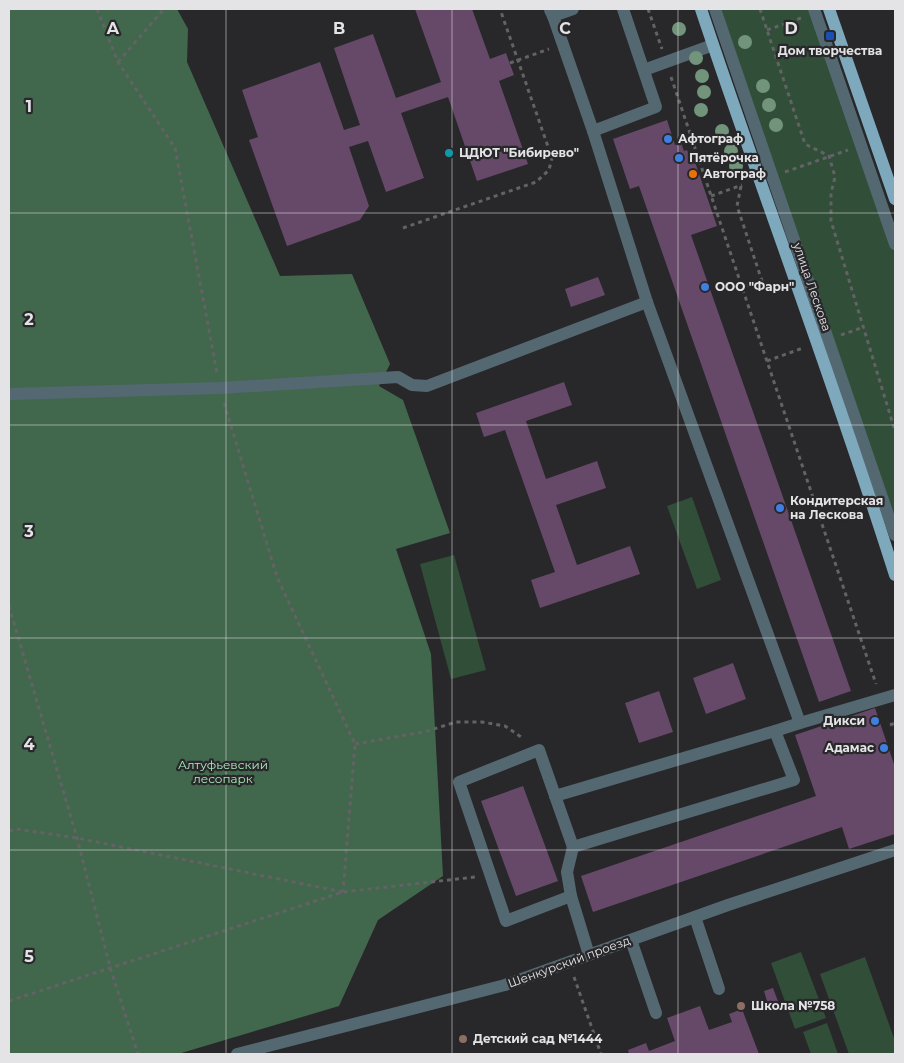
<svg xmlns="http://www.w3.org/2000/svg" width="904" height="1063" viewBox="0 0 904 1063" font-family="Montserrat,sans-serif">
<rect width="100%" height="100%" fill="#28272a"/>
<!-- green -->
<g fill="#314e39">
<path d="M719,9H811L895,250V517Z"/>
<path d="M692,497L721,580L697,589L667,506Z"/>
<path d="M454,555L486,670L451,679L420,564Z"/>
<path d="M801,952L826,1018L795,1029L771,963Z"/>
<path d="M865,957L895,1041V1054H849L820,974Z"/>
<path d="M827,1023L838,1054H811L803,1032Z"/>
</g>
<!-- forest -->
<path fill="#41684c" d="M9,9H177L188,29L187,62L280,276L352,274L390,364L379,386L403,400L450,533L396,549L431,654L443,876L378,920L339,1006L178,1054H9Z"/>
<!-- building -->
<g fill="#664969">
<path d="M415,9H472L490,59L506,53L514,75L499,81L528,164L477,181L448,97L401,113L424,178L386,192L368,141L349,147L369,206L360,220L287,246L249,140L258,137L242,90L320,62L344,130L360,125L334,48L373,34L396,98L441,82Z"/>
<path d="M667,120L675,145L681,143L684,151L687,150L692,163L695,162L717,226L691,235L851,691L819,702L639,186L630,189L613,139Z"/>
<path d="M598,277L605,295L571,307L565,289Z"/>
<path d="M564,382L572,405L526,421L546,479L597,461L606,488L556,505L577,565L630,546L640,574L540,608L531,580L555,572L505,430L484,437L476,413Z"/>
<path d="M733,663L746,699L706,714L693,678Z"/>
<path d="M659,691L673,732L639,743L625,703Z"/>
<path d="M875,708L895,767V834L849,849L842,827L593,912L581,876L816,796L795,735Z"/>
<path d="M523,786L558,881L516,896L481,801Z"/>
<path d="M773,988L779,1004L769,1008L764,991Z"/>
<path d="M700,1006L709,1030L732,1022L729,1014L742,1009L759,1054H629L628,1050L646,1043L649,1051L675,1041L667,1018Z"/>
</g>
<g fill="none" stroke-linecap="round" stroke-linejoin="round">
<!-- path -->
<g stroke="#636265" stroke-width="3" stroke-dasharray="4 4" stroke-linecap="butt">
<path d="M97,9L118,62L175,148L217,373"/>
<path d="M648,9L662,49"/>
<path d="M760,9L805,144L829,156L835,177L831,193V221L895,431"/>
<path d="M767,30L801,18"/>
<path d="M118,62L164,9"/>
<path d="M510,63L549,49"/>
<path d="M671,77L876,684"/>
<path d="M785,172L848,150"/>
<path d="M741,186L737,206L762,281L743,287"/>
<path d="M711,196L742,185"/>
<path d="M403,228L536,182L549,170L552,158L500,9"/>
<path d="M841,335L864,327"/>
<path d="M767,361L803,348"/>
<path d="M224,403L277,577L355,744L343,892"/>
<path d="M9,606L77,838L110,967L138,1054"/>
<path d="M890,725L895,723"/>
<path d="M355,744L424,732L456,722H482L505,726L524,739"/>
<path d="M9,831L16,829L77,838L343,892"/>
<path d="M574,977L601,1054"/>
<path d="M9,1001L343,892L475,877"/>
</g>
<!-- minor -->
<g stroke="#546871" stroke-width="12">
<path d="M715,9L895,535"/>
<path d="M814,9L895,244"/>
<path d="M550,10L553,16L573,9"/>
<path d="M553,16L593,131L647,302L800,723L895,695"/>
<path d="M644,70L713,45"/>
<path d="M593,131L656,107L623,9"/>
<path d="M9,394L220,388L398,377L412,385L427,386L647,302"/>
<path d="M555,796L775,731"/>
<path d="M571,896L506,921L459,782L539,750L573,847"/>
<path d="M695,917L719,989"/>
<path d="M631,940L656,1013"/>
<path d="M589,955L571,896L567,872L573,847L794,780L775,731L800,723"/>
<path d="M237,1054L505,985L728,905L895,850"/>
</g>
<!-- major -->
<g stroke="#7ea8bc" stroke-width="12">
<path d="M701,9C764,198 835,385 895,575"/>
<path d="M829,9L895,199"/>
</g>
</g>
<!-- trees -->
<g fill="#71947a">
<circle cx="679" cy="29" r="7"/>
<circle cx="745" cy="42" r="7"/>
<circle cx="696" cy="58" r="7"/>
<circle cx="702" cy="76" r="7"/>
<circle cx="763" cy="86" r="7"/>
<circle cx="704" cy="92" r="7"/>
<circle cx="769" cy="105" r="7"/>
<circle cx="701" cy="110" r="7"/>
<circle cx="776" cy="125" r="7"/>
<circle cx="722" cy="131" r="7"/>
<circle cx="731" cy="151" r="7"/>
<circle cx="736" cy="166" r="7"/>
</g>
<!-- grid -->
<path fill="none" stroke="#e4e3e5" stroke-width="1" stroke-opacity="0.55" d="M226,9V1054M452,9V1054M678,9V1054M9,213H895M9,425H895M9,638H895M9,850H895"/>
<!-- markers -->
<rect fill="#1a4fb4" stroke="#28272a" stroke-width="2" x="825" y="31" width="10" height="10" rx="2.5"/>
<g fill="#3f7fe0" stroke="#28272a" stroke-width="2">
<circle cx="668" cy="139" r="5"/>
<circle cx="679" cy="158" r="5"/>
<circle cx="705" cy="287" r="5"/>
<circle cx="780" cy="508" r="5"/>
<circle cx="875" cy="721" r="5"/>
<circle cx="884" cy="748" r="5"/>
</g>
<circle fill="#0f9aa8" stroke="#28272a" stroke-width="2" cx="449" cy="153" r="5"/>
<circle fill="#e8710a" stroke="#28272a" stroke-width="2" cx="693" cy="174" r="5"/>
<g fill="#8d6e63" stroke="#28272a" stroke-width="2">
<circle cx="741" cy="1006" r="5"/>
<circle cx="463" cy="1039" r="5"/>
</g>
<g text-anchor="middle" stroke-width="4.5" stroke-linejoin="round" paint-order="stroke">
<!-- poi labels -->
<g font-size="12" font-weight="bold" fill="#e4e3e5" stroke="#28272a" text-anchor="start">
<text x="830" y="55" text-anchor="middle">Дом творчества</text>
<text x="678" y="143">Афтограф</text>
<text x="459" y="157">ЦДЮТ "Бибирево"</text>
<text x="689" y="162">Пятёрочка</text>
<text x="703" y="178">Автограф</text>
<text x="715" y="291">ООО "Фарн"</text>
<text x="790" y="505">Кондитерская<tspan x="790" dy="14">на Лескова</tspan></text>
<text x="865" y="725" text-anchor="end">Дикси</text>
<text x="874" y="752" text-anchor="end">Адамас</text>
<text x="751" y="1010">Школа №758</text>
<text x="473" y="1043">Детский сад №1444</text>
</g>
<!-- street labels -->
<g font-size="12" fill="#e4e3e5" stroke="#28272a">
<text transform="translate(812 287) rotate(71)" y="4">улица Лескова</text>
<text transform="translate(569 962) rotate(-20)" y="4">Шенкурский проезд</text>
</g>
<!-- park labels -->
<g font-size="12" fill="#acedbc" stroke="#28272a">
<text x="223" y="769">Алтуфьевский<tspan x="223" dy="14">лесопарк</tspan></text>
</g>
</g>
<g font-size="16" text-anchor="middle" font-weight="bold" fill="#e4e3e5" stroke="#28272a" stroke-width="4.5" stroke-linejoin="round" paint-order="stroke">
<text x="113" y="34">A</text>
<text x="339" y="34">B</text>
<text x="565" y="34">C</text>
<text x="791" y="34">D</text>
<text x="29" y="112">1</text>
<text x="29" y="325">2</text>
<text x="29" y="537">3</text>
<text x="29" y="750">4</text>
<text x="29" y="962">5</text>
</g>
<!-- border -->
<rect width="904" height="1063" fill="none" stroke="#e4e3e5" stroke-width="20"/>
</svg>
